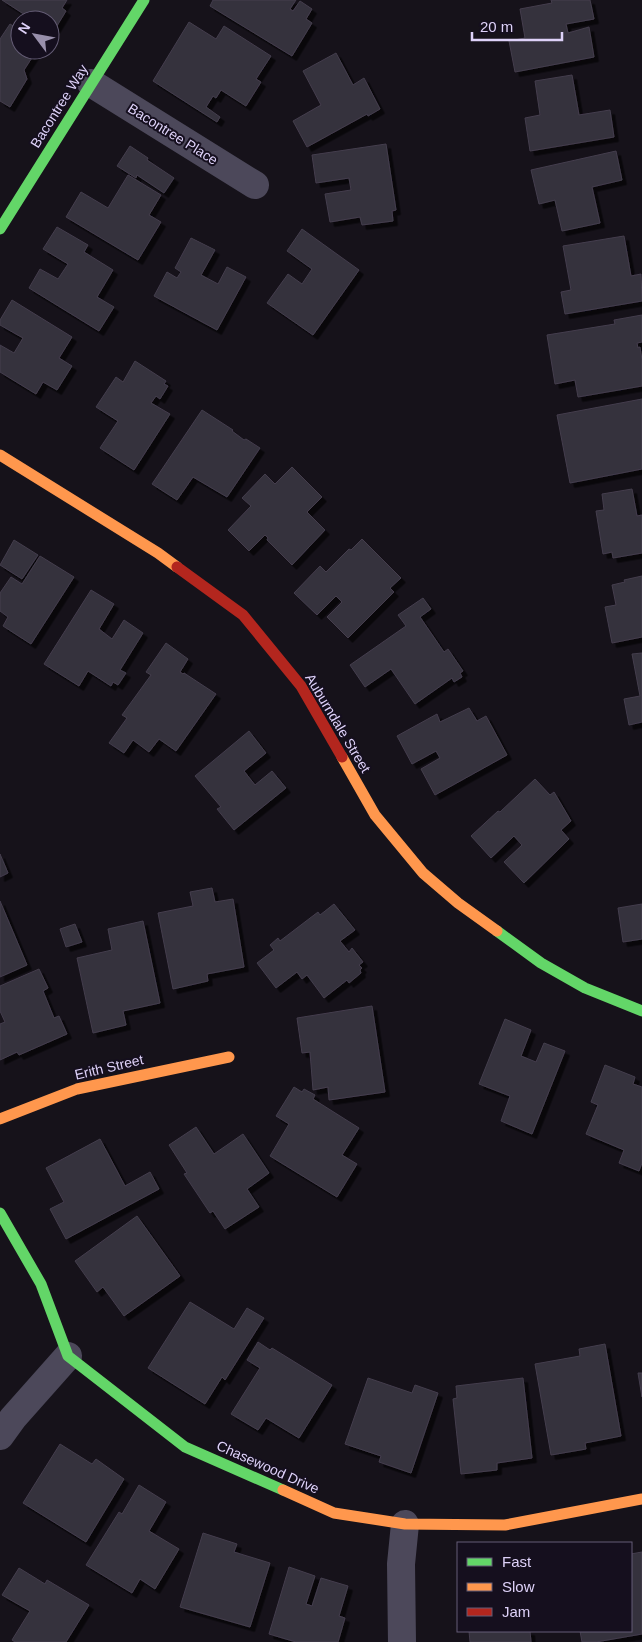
<svg xmlns="http://www.w3.org/2000/svg" width="642" height="1642" viewBox="0 0 642 1642" font-family="Arial,sans-serif">
<defs>
<filter id="shadow"><feDropShadow dx="4.5" dy="4.5" stdDeviation="0" flood-color="#0009"/></filter>
</defs>
<rect width="100%" height="100%" fill="#16121a"/>
<!-- building -->
<g fill="#35303d" stroke="#443e4d" filter="url(#shadow)">
<path d="M2,0H67L62,8L66,11L55,29L50,27V20H33Z"/>
<path d="M213,0H296L290,9L293,11L300,1L312,9L306,19L312,23L292,56L210,6Z"/>
<path d="M551,0H590L594,19L566,24L568,33L589,27L594,57L515,72L509,41L525,38L520,9L552,3Z"/>
<path d="M189,22L216,39L224,26L271,56L256,79L261,82L246,106L221,90L216,98L213,96L206,107L220,117L217,122L153,81Z"/>
<path d="M10,24L20,30V50H37L24,70L27,79L10,107L0,101V39Z"/>
<path d="M336,53L353,85L364,78L380,109L368,116L367,114L307,147L293,121L321,105L303,71Z"/>
<path d="M572,75L579,115L610,110L614,137L530,151L525,118L540,115L535,81Z"/>
<path d="M386,144L396,210L392,211L393,221L362,225L360,217L330,222L325,194L351,190L349,178L316,183L312,155Z"/>
<path d="M130,146L148,158L147,160L174,178L164,193L137,175L136,178L117,166Z"/>
<path d="M616,151L622,180L592,187L600,223L562,231L555,200L539,204L531,170Z"/>
<path d="M128,175L161,195L149,215L161,222L138,260L66,217L81,192L108,208Z"/>
<path d="M57,227L88,245L84,252L113,270L97,297L114,307L99,331L29,288L40,269L58,279L68,264L43,249Z"/>
<path d="M302,229L359,270L313,335L267,303L288,274L302,284L312,269L287,251Z"/>
<path d="M624,236L631,276L641,274L642,301L565,314L561,292L571,290L563,246Z"/>
<path d="M191,238L215,250L201,275L218,284L227,267L246,277L217,330L154,296L167,272L177,278L181,272L175,268Z"/>
<path d="M12,300L72,337L59,358L72,366L57,390L43,382L36,394L0,372V345L14,353L23,338L0,325V320Z"/>
<path d="M642,315V342L637,343L638,348L640,347L642,360V386L578,397L575,380L555,384L547,335L615,324L614,320Z"/>
<path d="M135,361L166,381L164,384L168,386L160,399L156,396L151,403L170,414L134,470L100,448L118,421L96,407L116,377L123,382Z"/>
<path d="M642,399V469L570,483L557,415Z"/>
<path d="M202,410L233,430L232,431L244,440L246,439L260,448L227,497L193,477L177,500L152,484Z"/>
<path d="M292,467L322,497L307,512L325,530L292,565L267,540L268,538L265,535L249,551L228,530L251,506L242,498L265,474L275,484Z"/>
<path d="M632,489L637,516L642,515V553L613,558L612,552L603,554L596,511L604,510L602,494Z"/>
<path d="M362,539L401,578L390,588L394,592L348,638L327,617L342,602L336,596L317,615L294,593L320,566L326,572L349,549L351,550Z"/>
<path d="M14,540L38,555L22,579L0,565Z"/>
<path d="M40,556L74,577L31,644L3,626L8,617L0,611V593L11,577L22,584Z"/>
<path d="M642,576V637L612,643L605,607L616,605L612,585L625,582L624,580Z"/>
<path d="M91,590L114,604L99,629L112,639L124,620L143,633L120,670L126,673L118,685L113,682L111,686L88,671L79,686L44,664Z"/>
<path d="M423,598L431,609L420,617L444,652L448,649L463,671L460,673L462,677L454,682L452,678L415,704L391,669L365,687L350,665L406,626L398,615Z"/>
<path d="M166,643L188,659L180,672L183,674L184,673L216,694L176,751L159,739L149,752L133,740L124,753L109,743L127,718L122,715L151,675L146,672Z"/>
<path d="M642,653V722L629,725L624,699L640,696L632,654Z"/>
<path d="M469,708L477,721L486,716L507,755L435,795L421,769L440,758L436,751L412,764L397,736L437,714L440,722Z"/>
<path d="M249,731L266,753L244,771L255,785L272,771L286,788L234,830L217,809L221,807L195,776Z"/>
<path d="M535,779L550,795L554,792L571,821L561,830L569,839L524,883L504,862L522,845L514,836L491,858L471,836L498,811L500,812Z"/>
<path d="M0,854L8,873L0,877Z"/>
<path d="M212,888L215,902L233,899L244,967L207,974L208,981L173,989L158,913L193,906L190,892Z"/>
<path d="M0,901L27,965L0,977Z"/>
<path d="M334,904L355,930L340,941L349,952L352,948L363,962L359,965L362,968L360,970L361,973L349,983L347,980L324,998L307,975L302,979L297,972L276,988L257,963L274,950L270,945L278,938L280,941L318,912L320,915Z"/>
<path d="M642,904V939L623,942L618,908Z"/>
<path d="M143,921L160,1003L123,1011L126,1025L93,1033L77,958L112,950L108,929Z"/>
<path d="M75,924L82,942L66,947L60,929Z"/>
<path d="M39,969L48,988L43,991L54,1018L59,1016L67,1034L19,1055L17,1052L0,1060V1024L5,1022L0,1011V986Z"/>
<path d="M372,1006L385,1092L329,1100L328,1087L313,1090L310,1052L302,1053L297,1018Z"/>
<path d="M505,1019L531,1030L521,1056L536,1062L544,1043L565,1051L532,1134L501,1121L510,1096L479,1084Z"/>
<path d="M605,1065L635,1077L633,1084L642,1087V1163L639,1171L619,1163L624,1150L586,1134L598,1105L591,1102Z"/>
<path d="M294,1087L302,1092L304,1089L315,1095L313,1099L359,1128L342,1155L357,1164L337,1197L270,1156L289,1124L276,1116Z"/>
<path d="M196,1127L214,1154L243,1134L269,1173L247,1189L259,1207L225,1229L213,1211L210,1213L184,1174L187,1173L169,1145Z"/>
<path d="M100,1139L125,1186L150,1172L159,1189L66,1239L50,1209L64,1202L46,1168Z"/>
<path d="M137,1216L180,1276L124,1316L103,1287L97,1292L75,1261Z"/>
<path d="M190,1302L234,1329L247,1308L264,1318L225,1380L222,1377L205,1404L148,1368Z"/>
<path d="M258,1342L270,1350L272,1348L332,1385L299,1438L266,1418L258,1430L231,1414L260,1368L247,1360Z"/>
<path d="M605,1344L621,1436L585,1443L586,1449L551,1455L535,1364L580,1356L579,1349Z"/>
<path d="M638,1373H642V1397Z"/>
<path d="M368,1378L412,1393L415,1385L438,1393L411,1473L379,1462L381,1456L345,1444Z"/>
<path d="M523,1378L532,1458L497,1463V1470L461,1474L453,1399L457,1398L456,1386Z"/>
<path d="M60,1444L92,1464L96,1459L124,1479L86,1542L23,1503Z"/>
<path d="M139,1485L166,1502L149,1531L179,1549L155,1589L140,1579L132,1593L86,1565L119,1512L122,1514Z"/>
<path d="M203,1533L237,1544L234,1552L270,1563L250,1627L180,1607Z"/>
<path d="M642,1552V1634L596,1642H582L580,1631H631V1554Z"/>
<path d="M289,1567L315,1576L306,1604L312,1606L321,1578L348,1586L339,1616L345,1618L338,1642H296L269,1634Z"/>
<path d="M19,1568L45,1584L47,1580L89,1605L66,1642H15L12,1640L30,1611L2,1595Z"/>
<path d="M469,1631H530L531,1642H470Z"/>
</g>
<g fill="none" stroke-linecap="round" stroke-linejoin="round">
<!-- street -->
<g stroke="#4c485a" stroke-width="28">
<path d="M91,83L255,185"/>
<path d="M0,1436L13,1418L68,1356"/>
<path d="M402,1642L401,1564L405,1524"/>
</g>
<!-- fast -->
<g stroke="#63d668" stroke-width="11">
<path d="M0,229L144,0"/>
<path d="M497,931L541,963L585,988L642,1011"/>
<path d="M0,1213L41,1284L68,1356L185,1447L283,1490"/>
</g>
<!-- slow -->
<g stroke="#ff974d" stroke-width="11">
<path d="M0,455L158,553L177,567"/>
<path d="M342,757L375,815L423,873L458,903L497,931"/>
<path d="M0,1119L77,1089L229,1057"/>
<path d="M283,1490L334,1513L405,1524L505,1525L642,1499"/>
</g>
<!-- jam -->
<path stroke="#b3261e" stroke-width="11" d="M177,567L243,615L301,686L342,757"/>
</g>
<g text-anchor="middle" stroke-width="4" stroke-linejoin="round" paint-order="stroke">
<!-- street labels -->
<g font-size="14" fill="#ded2f9" stroke="#150f1e">
<text transform="translate(59 106) rotate(-58)" y="5">Bacontree Way</text>
<text transform="translate(173 134) rotate(32)" y="5">Bacontree Place</text>
<text transform="translate(338 723) rotate(59)" y="5">Auburndale Street</text>
<text transform="translate(109 1067) rotate(-13)" y="5">Erith Street</text>
<text transform="translate(268 1467) rotate(24)" y="5">Chasewood Drive</text>
</g>
</g>
<!-- legend -->
<rect x="457" y="1542" width="175" height="90" fill="#150f1e" stroke="#655d76"/>
<rect x="467" y="1558" width="25" height="8" fill="#63d668" stroke="#655d76"/>
<text x="502" y="1567" font-size="15" fill="#ded2f9">Fast</text>
<rect x="467" y="1583" width="25" height="8" fill="#ff974d" stroke="#655d76"/>
<text x="502" y="1592" font-size="15" fill="#ded2f9">Slow</text>
<rect x="467" y="1608" width="25" height="8" fill="#b3261e" stroke="#655d76"/>
<text x="502" y="1617" font-size="15" fill="#ded2f9">Jam</text>
<!-- north arrow -->
<g transform="translate(35 35) rotate(302)"><circle r="24" fill="#150f1e" stroke="#655d76"/>
<path d="M0-4L9 19L0 12L-9 19Z" fill="#988fab"/>
<text y="-8" font-size="14" font-weight="bold" text-anchor="middle" fill="#ded2f9">N</text>
</g>
<!-- scale -->
<path d="M472 32v8h90v-8" fill="none" stroke="#ded2f9" stroke-width="2.5"/>
<text x="480" y="32" font-size="15" fill="#ded2f9" stroke="#150f1e" stroke-width="4" paint-order="stroke">20 m</text>
</svg>
